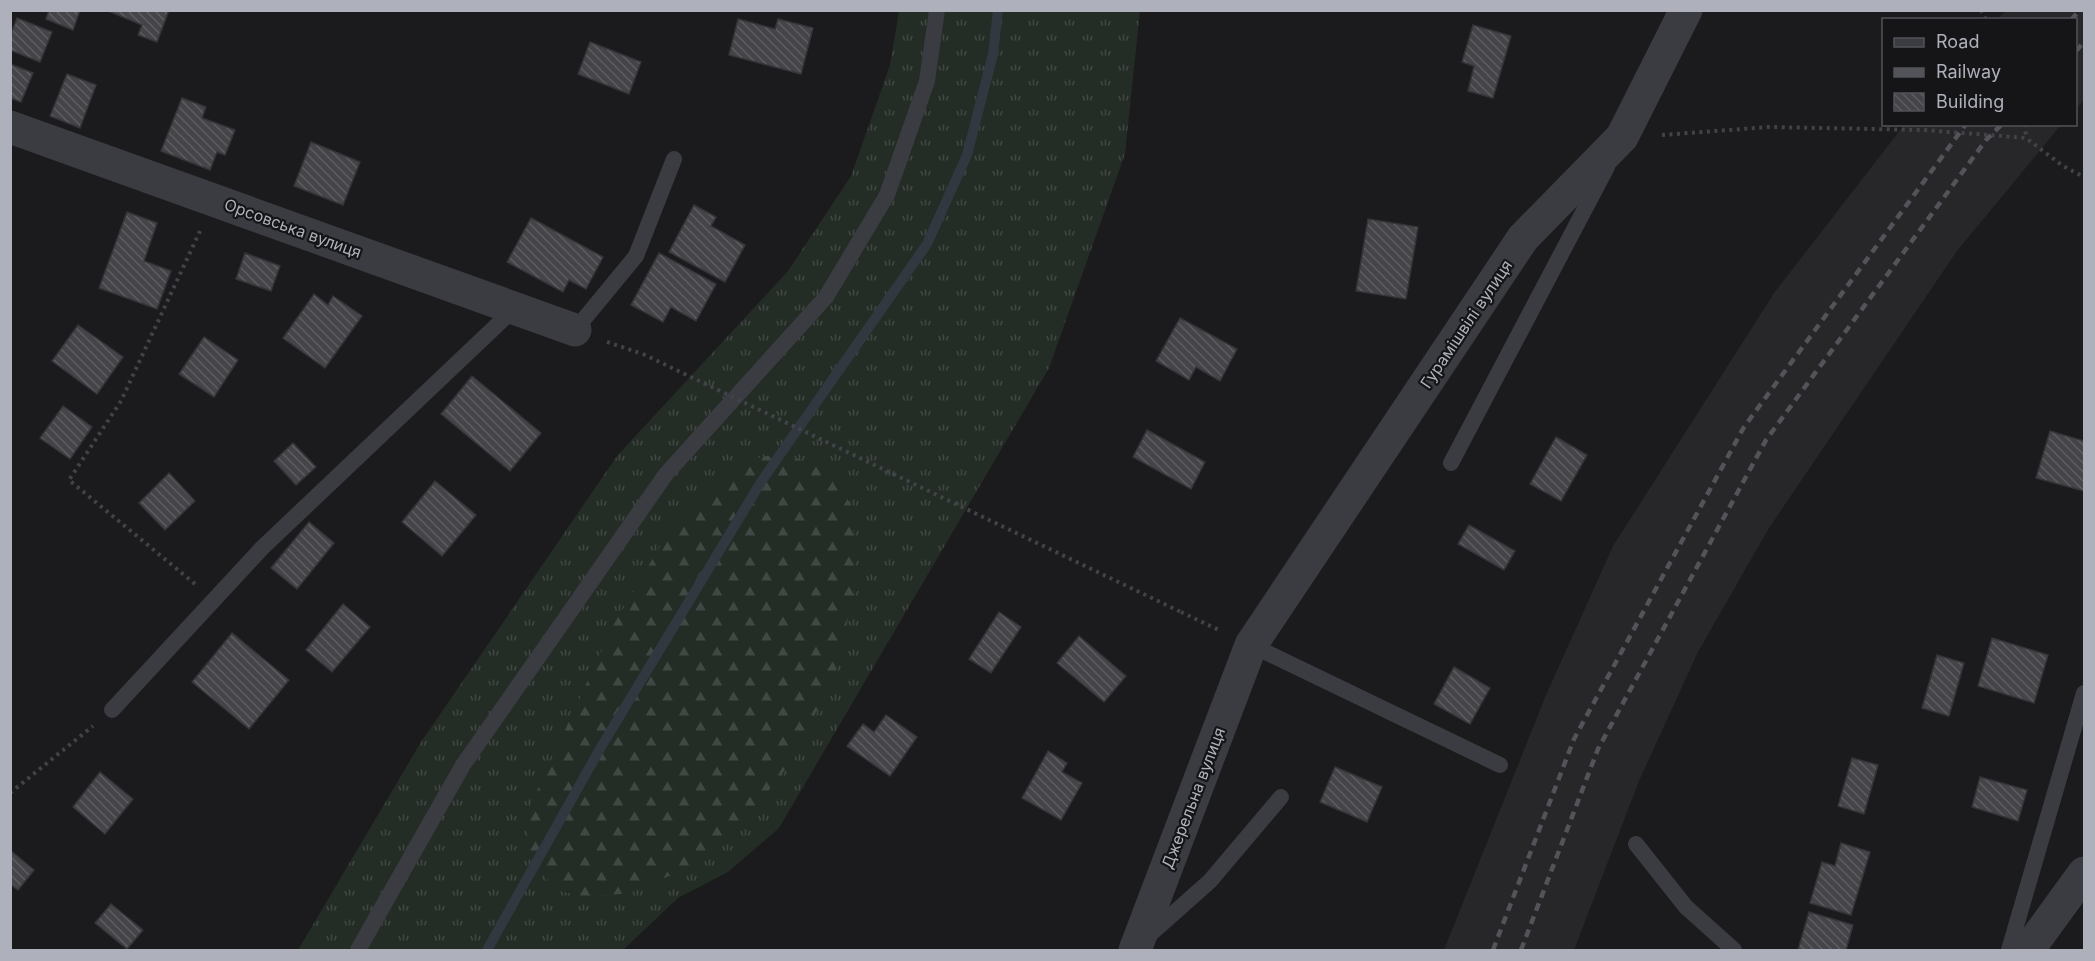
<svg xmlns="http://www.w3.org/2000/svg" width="2095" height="961" viewBox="0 0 2095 961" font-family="Inter,sans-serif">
<defs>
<pattern id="grass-tufts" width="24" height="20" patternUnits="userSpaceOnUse" patternTransform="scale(1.5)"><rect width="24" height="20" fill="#242c26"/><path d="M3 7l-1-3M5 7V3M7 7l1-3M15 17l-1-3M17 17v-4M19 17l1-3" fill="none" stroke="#414844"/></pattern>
<pattern id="forest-firs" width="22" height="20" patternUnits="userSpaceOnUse" patternTransform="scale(1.5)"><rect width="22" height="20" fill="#242c26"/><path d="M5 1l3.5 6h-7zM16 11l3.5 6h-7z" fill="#414844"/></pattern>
<pattern id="building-back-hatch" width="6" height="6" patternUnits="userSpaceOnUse" patternTransform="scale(1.5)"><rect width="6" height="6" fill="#454549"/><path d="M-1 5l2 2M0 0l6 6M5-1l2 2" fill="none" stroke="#5d5d61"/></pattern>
</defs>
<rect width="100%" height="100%" fill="#1b1a1c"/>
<!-- built -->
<g fill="#272629">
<path d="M2006,11H2084V100L2076,109V20L1997,19Z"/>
<path d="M1904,125H2061L1957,251L1769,528L1698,652L1639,781L1574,950H1444L1546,695L1613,546L1774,293Z"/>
</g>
<!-- grass -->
<path fill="url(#grass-tufts)" d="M899,11H1140L1125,154L1049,368L779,828L728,872L678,898L623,950H298L421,742L617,456L788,271L851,176L890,65Z"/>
<!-- forest -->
<path fill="url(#forest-firs)" d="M784,453L824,470L843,488L853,512L856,584L837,666L795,757L733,836L678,872L630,893L586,897L555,890L529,854L528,810L614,624L678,516L739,461Z"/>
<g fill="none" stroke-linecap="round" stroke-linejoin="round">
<!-- stream -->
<path stroke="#313840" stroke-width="10" d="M487,950L601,747L761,482L927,244L967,155L993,54L998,10"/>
</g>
<!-- building -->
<g fill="url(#building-back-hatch)" stroke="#353438" stroke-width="1.5">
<path d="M49,10H80L73,30L46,19Z"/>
<path d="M106,10H169L157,42L138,35L142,25Z"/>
<path d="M17,18L52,32L40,62L10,50V36Z"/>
<path d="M738,19L775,29L778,19L813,28L801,74L729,55Z"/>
<path d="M1473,25L1511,36L1493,98L1468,91L1474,66L1462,62Z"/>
<path d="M590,42L641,62L629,94L578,74Z"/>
<path d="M10,64L33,73L21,102L10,98Z"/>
<path d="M67,74L96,85L80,128L50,116Z"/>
<path d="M182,98L206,107L202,118L235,130L225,155L217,152L210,170L161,151Z"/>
<path d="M311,142L360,162L343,205L294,186Z"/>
<path d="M694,205L716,217L711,226L745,245L725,282L669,252Z"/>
<path d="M127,212L157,223L144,261L171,271L157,309L99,288Z"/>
<path d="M531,218L603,257L586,289L569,280L563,292L507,262Z"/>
<path d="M1368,219L1418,227L1406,299L1356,291Z"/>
<path d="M245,253L280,266L271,291L236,279Z"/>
<path d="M659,253L716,284L696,321L671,307L663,322L631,305Z"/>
<path d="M314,294L328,305L333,296L362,316L325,368L283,338Z"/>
<path d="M1180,318L1237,349L1220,381L1196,367L1189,380L1156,361Z"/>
<path d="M78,325L123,357L97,394L52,361Z"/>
<path d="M204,337L238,360L214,397L179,374Z"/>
<path d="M472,376L541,433L510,471L441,414Z"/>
<path d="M63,406L92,427L70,459L40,438Z"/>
<path d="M1147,430L1205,462L1191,489L1133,457Z"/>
<path d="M2050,431L2084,441V491L2036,478Z"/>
<path d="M1556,437L1587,455L1561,501L1530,484Z"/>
<path d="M293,443L316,467L296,485L274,461Z"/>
<path d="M169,473L195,501L165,530L139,503Z"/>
<path d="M435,481L476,515L442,556L402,522Z"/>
<path d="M309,522L334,543L297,589L271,568Z"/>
<path d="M1469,525L1515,551L1504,570L1458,544Z"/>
<path d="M343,604L370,627L332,672L306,650Z"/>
<path d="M999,612L1021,627L991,673L969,659Z"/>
<path d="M232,633L289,680L249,729L192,682Z"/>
<path d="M1079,636L1126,676L1104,702L1057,663Z"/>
<path d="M1992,638L2048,655L2034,703L1978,686Z"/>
<path d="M1937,655L1964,663L1949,716L1922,708Z"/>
<path d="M1454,667L1490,688L1470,724L1434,704Z"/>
<path d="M886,715L917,737L890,776L847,746L863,724L874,732Z"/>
<path d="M1048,751L1067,763L1062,772L1082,783L1061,820L1022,798Z"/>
<path d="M1852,758L1878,765L1864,814L1838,806Z"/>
<path d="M1335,767L1382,787L1367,822L1320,802Z"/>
<path d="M100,772L133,799L105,834L73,807Z"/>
<path d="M1980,777L2027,790L2018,821L1972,807Z"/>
<path d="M1841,843L1870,852L1851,915L1810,903L1822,862L1835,866Z"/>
<path d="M10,850L34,870L18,890L10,884Z"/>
<path d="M111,904L143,930L127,949L95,923Z"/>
<path d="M1809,912L1853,925L1846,950H1798Z"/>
</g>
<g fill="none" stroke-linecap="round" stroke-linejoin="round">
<!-- path -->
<g stroke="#424348" stroke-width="4" stroke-dasharray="3 4.5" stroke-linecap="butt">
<path d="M1981,10L1986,20"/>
<path d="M2025,124L2026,138"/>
<path d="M1662,135L1769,127L1924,130L2026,138L2063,166L2084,177"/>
<path d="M607,342L643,354"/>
<path d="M195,584L69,480L121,401L200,231"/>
<path d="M1181,612L1221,631"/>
<path d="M10,793L93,726"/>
</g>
<!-- service -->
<g stroke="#3b3c41" stroke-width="16">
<path d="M575,330L636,256L674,159"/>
<path d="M1451,463L1607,167"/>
<path d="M1251,645L1500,765"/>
<path d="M112,710L262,548L515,308"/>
<path d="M1636,844L1686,907L1734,950"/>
<path d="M1147,937L1210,881L1281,797"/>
<path d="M358,950L463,765L666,474L826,297L887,195L927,81L937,10"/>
<path d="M2009,950L2084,693"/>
</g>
<!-- minor -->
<g stroke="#3b3c41" stroke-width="33">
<path d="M10,127L575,330"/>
<path d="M1135,950L1251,645L1523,238L1622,137L1686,10"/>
<path d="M2028,950L2084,873"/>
</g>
<!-- rail -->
<g stroke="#53545a" stroke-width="4.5" stroke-dasharray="8 6" stroke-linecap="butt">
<path d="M2071,20L2080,10"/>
<path d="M2076,51L2084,42"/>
<path d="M1493,950L1574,739L1744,427L1966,124"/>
<path d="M1521,950L1598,749L1766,440L1986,140L2002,124"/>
</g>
<!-- path-bridge -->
<path stroke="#424348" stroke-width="4" stroke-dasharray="3 4.5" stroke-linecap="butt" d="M643,354L1181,612"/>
</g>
<g text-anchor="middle" stroke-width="4.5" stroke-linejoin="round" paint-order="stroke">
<!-- street labels -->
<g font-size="16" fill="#aeb0bb" stroke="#151517">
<text transform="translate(293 228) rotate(20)" y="6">Орсовська вулиця</text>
<text transform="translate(1466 324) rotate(-56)" y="6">Гурамішвілі вулиця</text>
<text transform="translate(1193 798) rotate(-69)" y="6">Джерельна вулиця</text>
</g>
</g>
<!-- border -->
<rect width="2095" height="961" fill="none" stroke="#aeb0bb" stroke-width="24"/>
<!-- legend -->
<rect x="1882" y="18" width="195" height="108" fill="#151517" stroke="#525359" stroke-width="1.5"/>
<rect x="1894" y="38" width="30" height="9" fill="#3b3c41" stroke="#525359" stroke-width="1.5"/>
<text x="1936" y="48" font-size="18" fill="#aeb0bb">Road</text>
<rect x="1894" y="68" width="30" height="9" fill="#53545a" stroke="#525359" stroke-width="1.5"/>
<text x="1936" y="78" font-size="18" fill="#aeb0bb">Railway</text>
<rect x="1894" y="93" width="30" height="18" fill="url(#building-back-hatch)" stroke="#525359" stroke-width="1.5"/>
<text x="1936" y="108" font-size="18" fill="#aeb0bb">Building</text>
</svg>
